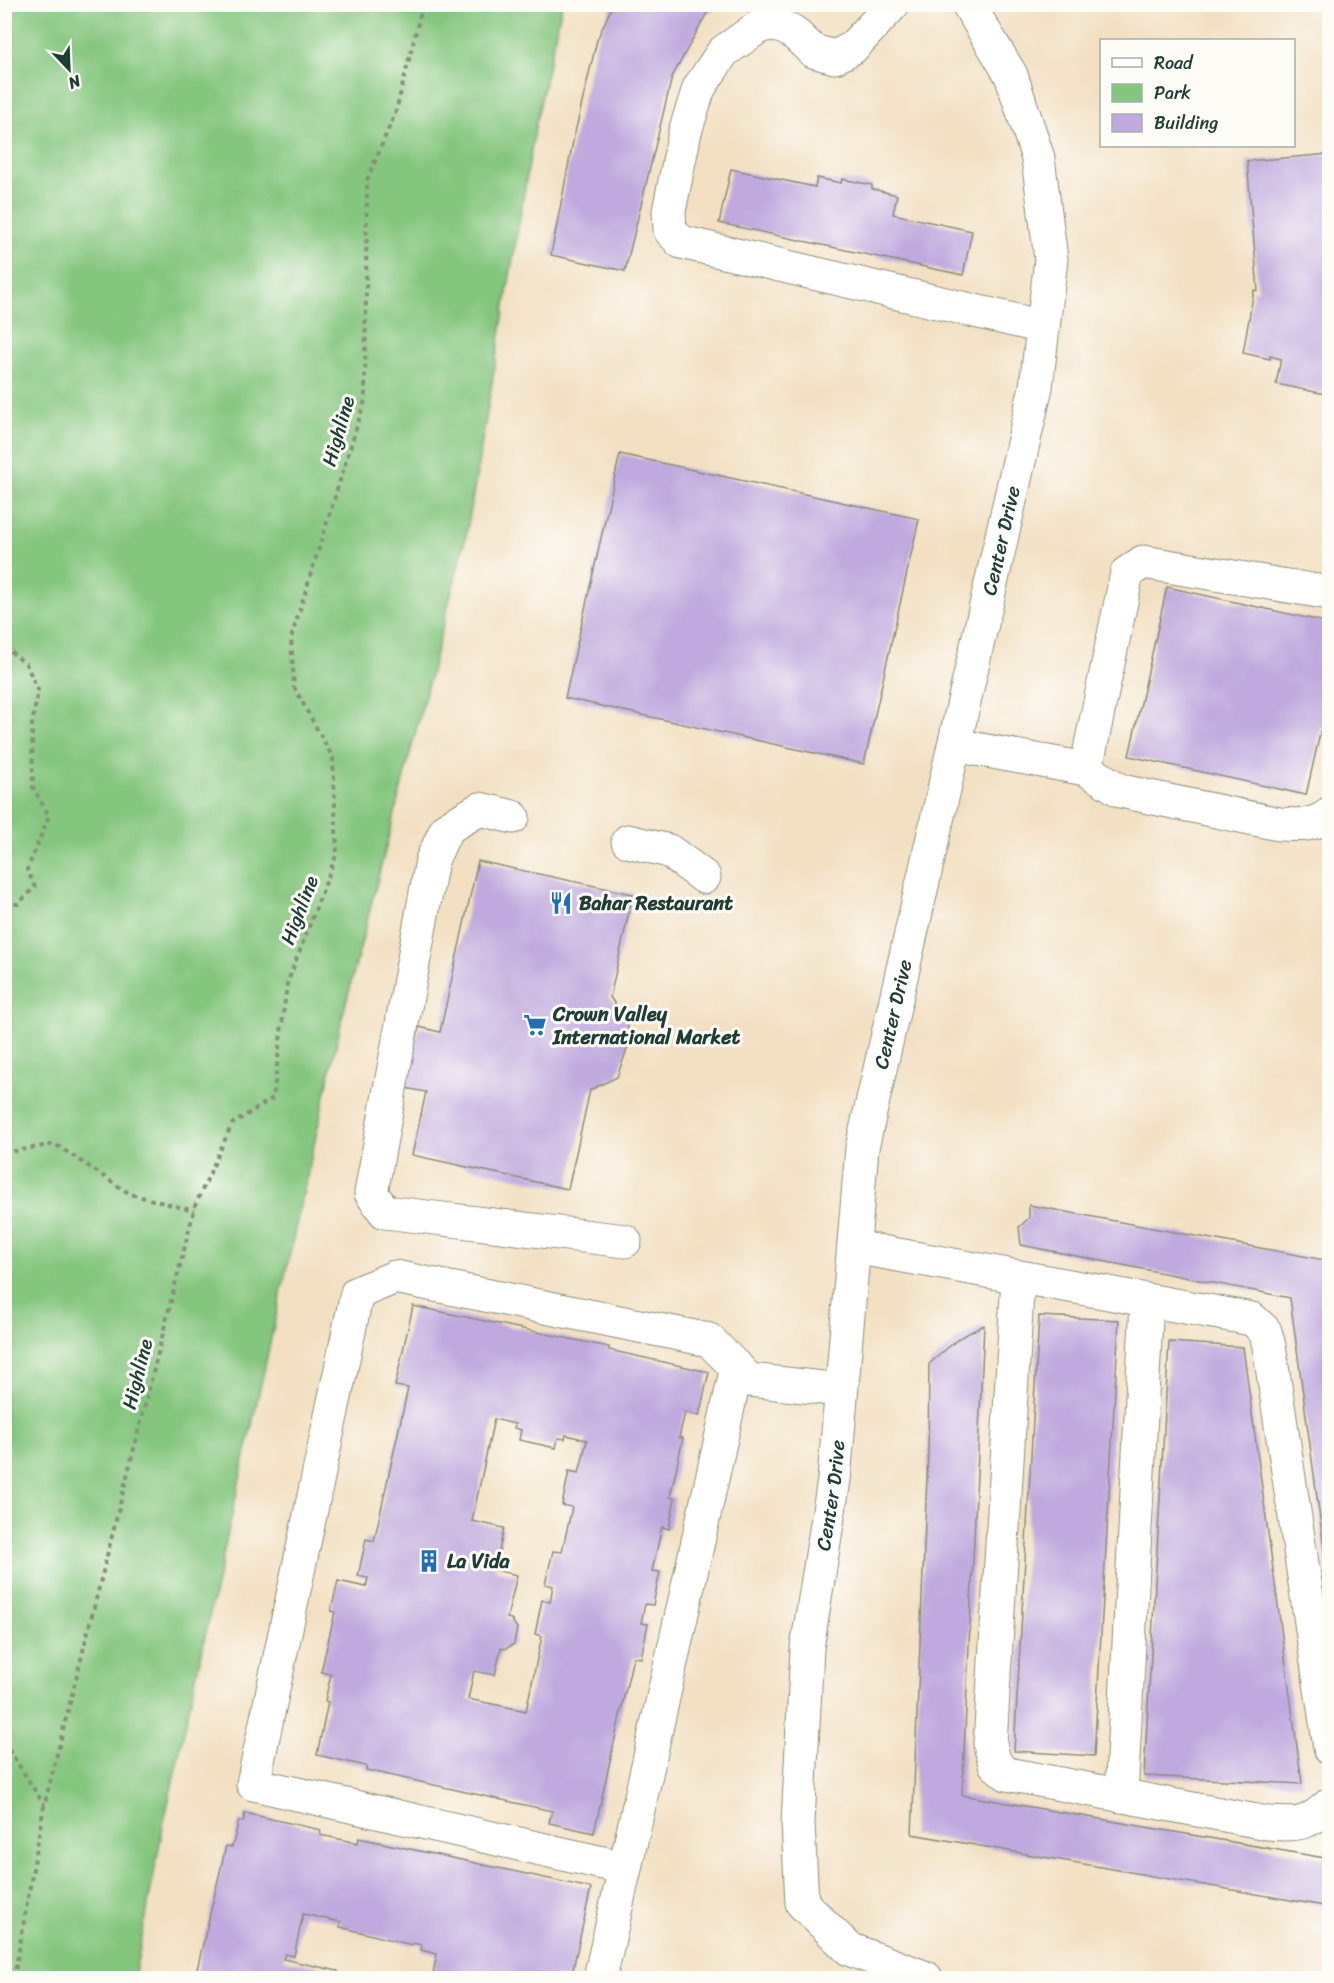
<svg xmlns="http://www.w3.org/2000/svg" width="1334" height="1983" viewBox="0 0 1334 1983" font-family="Sriracha,sans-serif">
<rect width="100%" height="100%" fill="#fdfcf7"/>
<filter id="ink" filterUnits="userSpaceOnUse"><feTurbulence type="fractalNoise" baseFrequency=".0167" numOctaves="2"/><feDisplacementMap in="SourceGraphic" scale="12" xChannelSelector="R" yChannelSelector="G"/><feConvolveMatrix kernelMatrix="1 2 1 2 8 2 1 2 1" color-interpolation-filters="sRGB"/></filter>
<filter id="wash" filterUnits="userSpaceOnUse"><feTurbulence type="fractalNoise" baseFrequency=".008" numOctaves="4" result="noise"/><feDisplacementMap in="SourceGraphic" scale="24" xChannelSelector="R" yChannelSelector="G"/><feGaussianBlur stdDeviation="1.35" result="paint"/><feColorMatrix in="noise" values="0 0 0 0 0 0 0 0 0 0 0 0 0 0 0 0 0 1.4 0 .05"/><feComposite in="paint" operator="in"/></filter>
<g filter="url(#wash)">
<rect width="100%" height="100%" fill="#f3e0c2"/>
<!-- green -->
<path fill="#84c67e" stroke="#528259" stroke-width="1.5" d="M5,4L562,5L536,122L466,536L342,1018L163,1826L134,1978H5Z"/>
<g id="blocks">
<!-- building -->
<g fill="#bfa9de" fill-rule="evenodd">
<path d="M613,4H723L707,13L672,77L625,271L551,255L573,141L597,40Z"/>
<path d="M1330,154V395L1276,384L1281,359L1270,356V359L1243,353L1254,290L1258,291L1247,161Z"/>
<path d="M731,169L815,187L817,178L841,183L842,179L872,185V189L897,195L893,214L972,231L963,275L719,223Z"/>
<path d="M620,454L919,519L864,764L565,698Z"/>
<path d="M1167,587L1330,623V690L1306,795L1129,756Z"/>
<path d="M478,861L633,894L610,997L628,1023L627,1049L617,1077L590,1090L568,1189L412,1155L426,1092L405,1088L419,1027L440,1032Z"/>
<path d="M1029,1205L1330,1261V1578H1328L1290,1298L1021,1245L1019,1227L1029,1218Z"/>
<path d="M413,1306L609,1347V1350L709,1372L699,1416L685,1412L679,1438H683L670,1497L675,1498L669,1529L662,1527L652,1571L660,1572L653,1605L645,1604L641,1623L648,1624L641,1658L633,1657L594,1833L549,1823L552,1811L366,1770V1766L317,1755L328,1702L325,1701L331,1674L321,1672L335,1612L331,1611L338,1581L366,1587L368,1578L358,1576L366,1539L374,1541L408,1388L395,1386ZM494,1419L515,1424L514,1428L521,1430L519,1440L556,1448L558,1438L565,1439L566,1435L587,1440L579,1473L569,1471L562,1505L572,1507L562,1552L553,1551L545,1584L553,1586L550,1602L542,1600L535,1634L542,1636L526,1711L468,1699L474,1671L495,1675L501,1648L505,1649L514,1644L517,1628L511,1619L507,1618L517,1575L495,1570L504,1528L472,1521Z"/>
<path d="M1039,1316L1119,1320L1094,1756L1014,1751Z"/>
<path d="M984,1325L962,1795L1330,1859V1907L912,1834L928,1453L929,1364L959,1338Z"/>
<path d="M1169,1342L1243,1347L1302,1784L1144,1776Z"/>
<path d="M245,1813L321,1830L320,1835L358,1843L359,1838L591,1888L571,1978H432L437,1954L421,1950L422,1945L413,1943L412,1945L340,1927L341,1922L303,1914L294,1956L285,1954L283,1959L338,1971L336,1978H195L226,1846L232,1847L239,1821L243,1822Z"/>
</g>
</g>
</g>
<g filter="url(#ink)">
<use href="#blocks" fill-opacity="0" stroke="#898e7b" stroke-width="1.5"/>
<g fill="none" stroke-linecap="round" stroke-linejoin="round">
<!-- minor casing -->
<g stroke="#898e7b" stroke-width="35">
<g id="minor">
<path d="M893,4L852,48L835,57L813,51L792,31L774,24L760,26L723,52L699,88L685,132L669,211L670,230L681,242L1043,327"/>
<path d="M954,745L1086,769L1127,573L1143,562L1330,593"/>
<path d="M1086,769L1121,791L1279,824C1296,825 1317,827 1330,813"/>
<path d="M513,817L480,809L447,828L432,860L371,1193L385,1212L625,1241"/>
<path d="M628,841L669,851L704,877"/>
<path d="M854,1247L1252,1319L1265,1331L1269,1346L1330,1748"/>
<path d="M1018,1278L990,1744L995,1764L1007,1774L1267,1823C1297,1825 1307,1826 1330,1804"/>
<path d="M1121,1796L1147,1301"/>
<path d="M625,1868L737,1367"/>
<path d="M600,1978L625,1868L253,1784L357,1293L395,1277L709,1340L749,1380L841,1390"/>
<path id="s1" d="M926,1978L849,1949L802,1903L798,1823L807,1648L834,1480L862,1148L1036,387L1051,259L1038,158L1011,75L968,4"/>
</g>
</g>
<!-- path -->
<g stroke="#898e7b" stroke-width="4" stroke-dasharray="4.5 4.5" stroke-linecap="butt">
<path d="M4,646L26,664L38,690L32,725L33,787L49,816L27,870L35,887L18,904L4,903"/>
<path d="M4,1153L55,1144L130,1194L194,1211"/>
<path d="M4,1742L44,1805"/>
<path d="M14,1978L44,1806L195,1206L232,1124L273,1098L287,984L337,853L333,758L294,687L291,638L365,400L367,180L396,111L423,4"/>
</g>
<!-- minor -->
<use href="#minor" stroke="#fff" stroke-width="33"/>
</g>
</g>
<!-- icons -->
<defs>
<g id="restaurant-bare" transform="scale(1.8)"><path d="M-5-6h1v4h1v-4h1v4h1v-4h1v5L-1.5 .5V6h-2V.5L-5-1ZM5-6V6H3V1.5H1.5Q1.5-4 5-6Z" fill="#1f6fb2" stroke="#fdfcf7" stroke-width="2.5" paint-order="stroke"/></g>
<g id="supermarket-bare" transform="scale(1.8)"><path d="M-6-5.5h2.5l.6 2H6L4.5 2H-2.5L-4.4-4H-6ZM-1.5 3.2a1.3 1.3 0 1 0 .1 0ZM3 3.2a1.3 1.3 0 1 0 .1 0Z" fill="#1f6fb2" stroke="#fdfcf7" stroke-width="2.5" paint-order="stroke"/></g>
<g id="building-bare" transform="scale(1.8)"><path d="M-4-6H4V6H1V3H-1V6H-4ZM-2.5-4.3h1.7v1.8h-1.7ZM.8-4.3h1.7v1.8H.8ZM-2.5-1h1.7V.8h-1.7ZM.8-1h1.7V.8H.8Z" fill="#1f6fb2" stroke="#fdfcf7" stroke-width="2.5" paint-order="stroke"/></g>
</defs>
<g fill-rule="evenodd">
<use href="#restaurant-bare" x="561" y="903"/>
<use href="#supermarket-bare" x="535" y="1025"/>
<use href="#building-bare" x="429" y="1561"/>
</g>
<g text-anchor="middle" stroke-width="6" stroke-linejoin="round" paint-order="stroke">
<!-- street labels -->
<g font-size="20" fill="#1f3d34" stroke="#fdfcf7">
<text transform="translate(338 431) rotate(-74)" y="7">Highline</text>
<text dy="7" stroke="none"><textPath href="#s1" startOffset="1530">Center Drive</textPath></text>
<text transform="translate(299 910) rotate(-69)" y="7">Highline</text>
<text dy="7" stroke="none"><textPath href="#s1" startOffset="1044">Center Drive</textPath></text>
<text transform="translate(137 1374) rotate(-76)" y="7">Highline</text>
<text dy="7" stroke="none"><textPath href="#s1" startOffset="558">Center Drive</textPath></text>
</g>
<!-- poi labels -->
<g font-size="20" font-weight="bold" fill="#1f3d34" stroke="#fdfcf7" text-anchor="start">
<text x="579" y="910">Bahar Restaurant</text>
<text x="553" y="1021">Crown Valley<tspan x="553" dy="23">International Market</tspan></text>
<text x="447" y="1568">La Vida</text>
</g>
</g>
<!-- margin -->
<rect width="1334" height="1983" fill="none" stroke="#fdfcf7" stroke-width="24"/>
<!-- legend -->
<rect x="1100" y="39" width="195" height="108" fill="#fdfcf7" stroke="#a4b0a9" stroke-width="1.5"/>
<rect x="1112" y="58" width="30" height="9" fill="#ffffff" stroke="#a4b0a9" stroke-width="1.5"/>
<text x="1154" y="69" font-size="18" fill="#1f3d34">Road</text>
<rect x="1112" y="84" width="30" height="18" fill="#84c67e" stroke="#a4b0a9" stroke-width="1.5"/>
<text x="1154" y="99" font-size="18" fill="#1f3d34">Park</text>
<rect x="1112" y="114" width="30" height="18" fill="#bfa9de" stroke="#a4b0a9" stroke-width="1.5"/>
<text x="1154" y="129" font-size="18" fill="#1f3d34">Building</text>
<!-- north arrow -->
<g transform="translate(69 69) rotate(157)" stroke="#fdfcf7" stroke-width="4.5" paint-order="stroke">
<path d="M0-4.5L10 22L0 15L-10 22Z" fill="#1f3d34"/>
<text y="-9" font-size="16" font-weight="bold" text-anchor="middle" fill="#1f3d34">N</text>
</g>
</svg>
